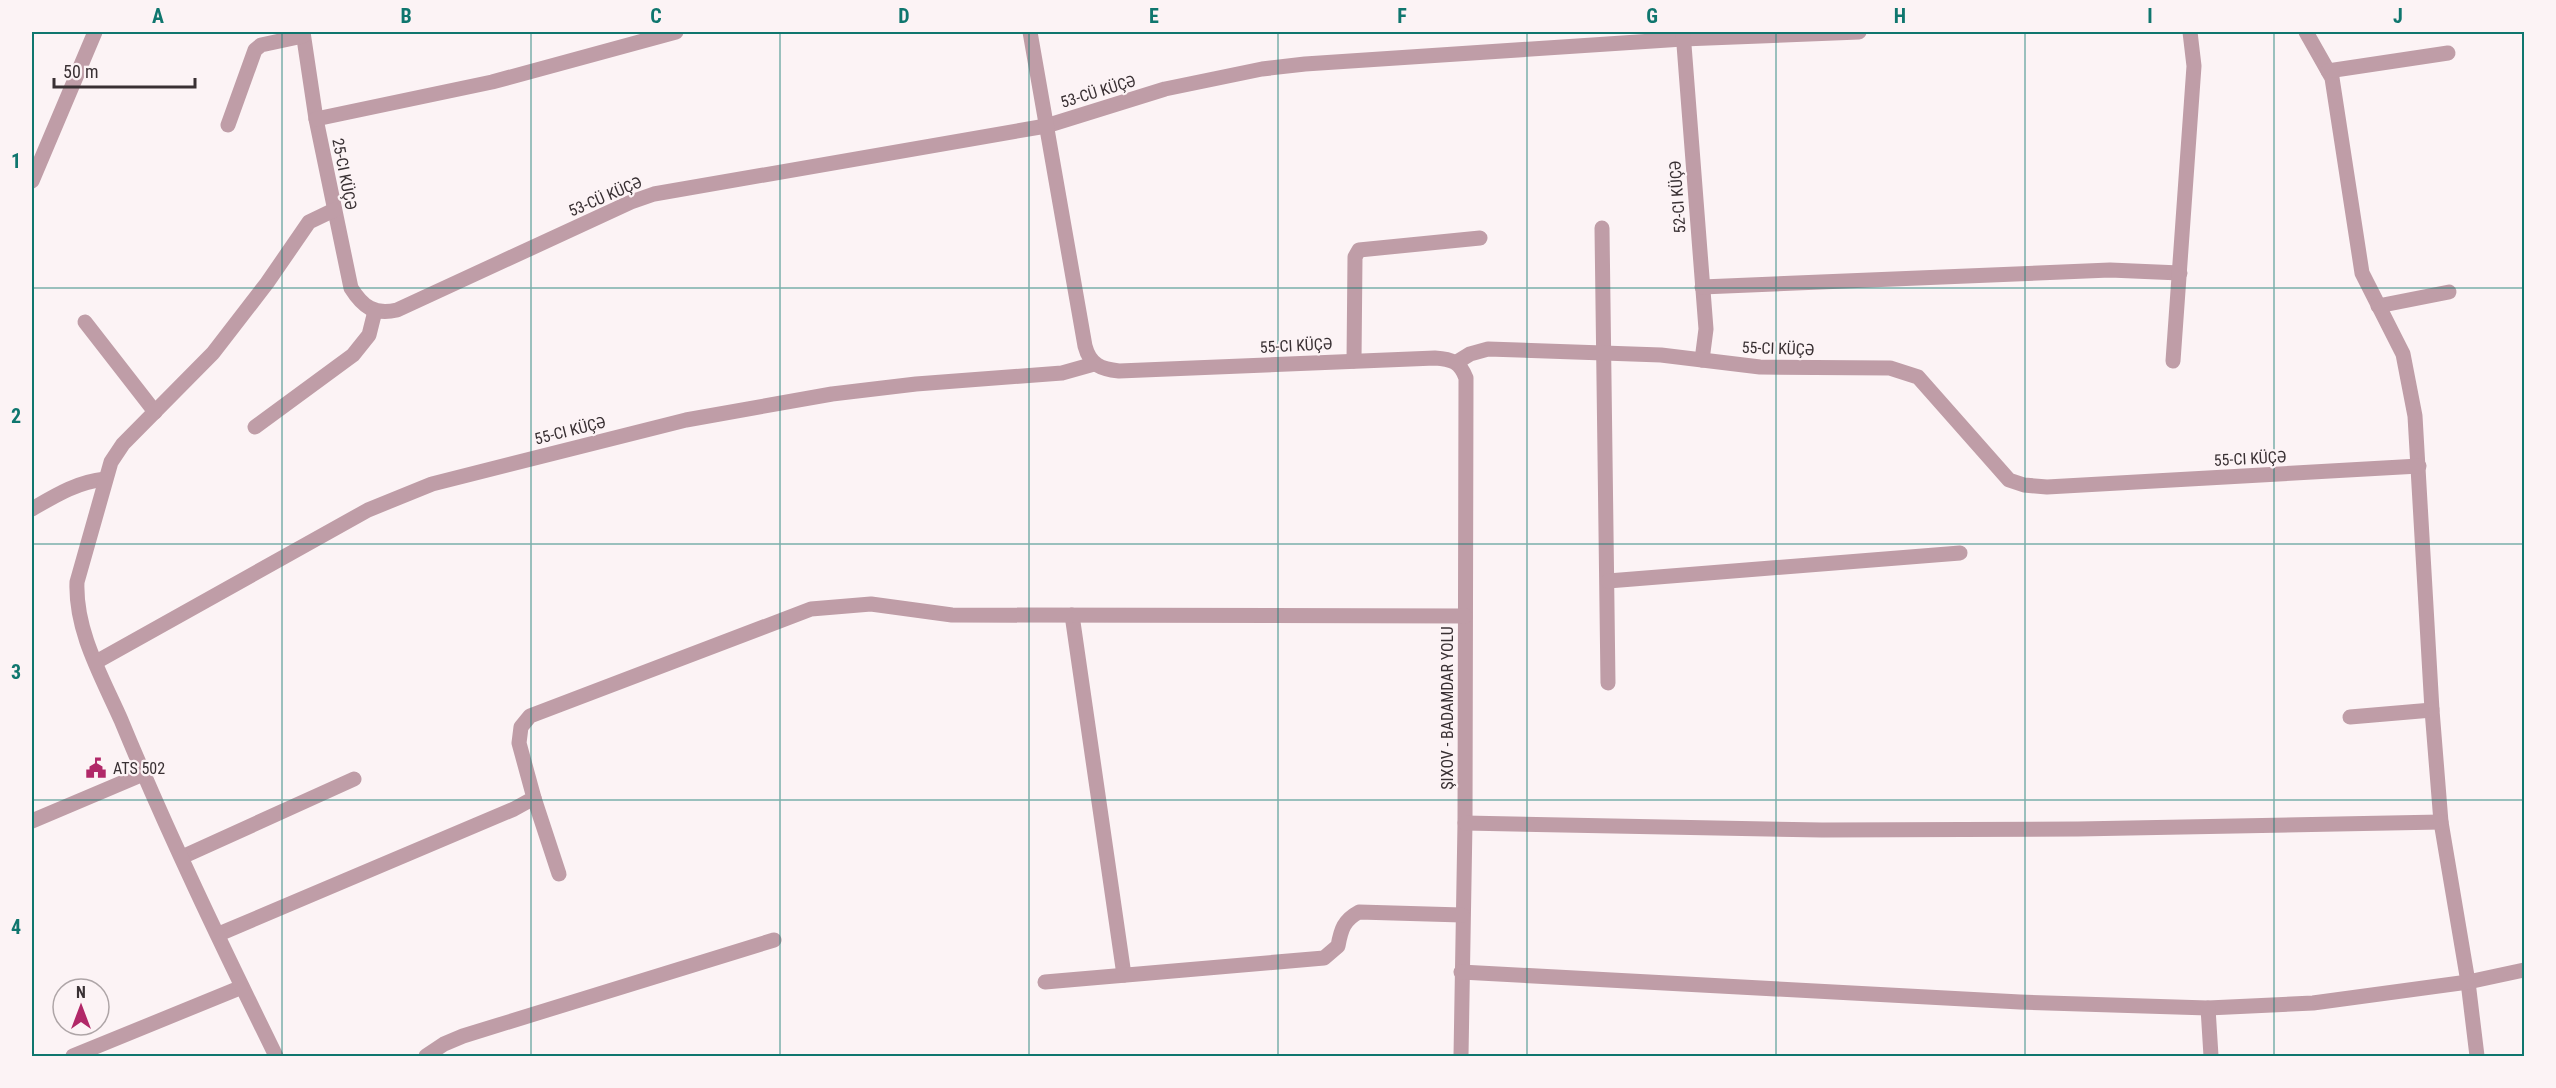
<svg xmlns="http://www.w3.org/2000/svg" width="2556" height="1088" viewBox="0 0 2556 1088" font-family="'Roboto Condensed',sans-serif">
<rect width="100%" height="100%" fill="#fcf3f5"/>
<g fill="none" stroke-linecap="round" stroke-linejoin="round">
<!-- minor -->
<g stroke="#bf9da7" stroke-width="15">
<path d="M303,32L316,119L351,288C363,307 374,315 397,310L631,202L654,194L1046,126L1165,89L1262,69L1305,64L1683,39L1859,32"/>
<path d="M1030,32L1085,346C1090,365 1101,369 1119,371L1435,358C1452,359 1460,362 1466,378L1465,823L1461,1056"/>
<path d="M1683,32L1706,329L1702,360"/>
<path d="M2306,32L2332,78L2362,273L2403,354L2415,416L2432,710L2441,822L2468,982L2477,1056"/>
<path d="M2328,71L2448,53"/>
<path d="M316,119L492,82L676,32"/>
<path d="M228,125L255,50L261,45L303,36"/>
<path d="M32,181L95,32"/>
<path d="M1602,228L1608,683"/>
<path d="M1702,287L2110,270L2180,273"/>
<path d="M2378,306L2449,292"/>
<path d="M85,322L155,412"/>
<path d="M1354,361L1355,257L1359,250L1480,238"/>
<path d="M2173,361L2194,66L2190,32"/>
<path d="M1457,362L1470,354L1488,349L1661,355L1760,367L1890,368L1918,377L2009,480L2024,485L2047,487L2419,466"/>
<path d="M255,427L353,355L369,335L375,311"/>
<path d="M32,509C56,495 77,482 105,479"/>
<path d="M1608,581L1960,553"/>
<path d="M1072,615L1124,975"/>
<path d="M96,662L368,510L432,484L686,420L832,394L916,384L1062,373L1094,364"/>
<path d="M2350,717L2432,710"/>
<path d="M534,798L559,874"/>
<path d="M32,821L143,774"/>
<path d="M1465,823L1822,830L2078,829L2441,822"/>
<path d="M182,857L354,779"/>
<path d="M219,934L514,809L534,798L519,743L521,727L530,716L811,609L871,604L952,615L1465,616"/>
<path d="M1461,972L2020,1002L2208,1008L2313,1003L2468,982L2524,970"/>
<path d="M1045,982L1324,958L1338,946C1341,929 1344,920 1359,912L1462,915"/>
<path d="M2208,1008L2211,1056"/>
<path d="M73,1056L242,987"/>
<path d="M276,1056C222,946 168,834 121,720C102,677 75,631 77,582L111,462L123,444L213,353L267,283L309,222L334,210"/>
<path d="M426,1056L444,1044L463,1036L774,940"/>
</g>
</g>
<!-- grid -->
<path fill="none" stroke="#0f766e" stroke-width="1.5" stroke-opacity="0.55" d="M282,32V1056M531,32V1056M780,32V1056M1029,32V1056M1278,32V1056M1527,32V1056M1776,32V1056M2025,32V1056M2274,32V1056M32,288H2524M32,544H2524M32,800H2524"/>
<!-- icons -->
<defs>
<g id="civic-bare" transform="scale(1.62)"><path d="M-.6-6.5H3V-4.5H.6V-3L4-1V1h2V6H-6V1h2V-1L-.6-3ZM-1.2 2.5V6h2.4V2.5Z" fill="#b12868" stroke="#fcf3f5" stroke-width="2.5" paint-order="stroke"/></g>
</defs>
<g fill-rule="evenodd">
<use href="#civic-bare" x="96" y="768"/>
</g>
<g text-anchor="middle" stroke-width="4.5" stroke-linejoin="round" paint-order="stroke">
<!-- street labels -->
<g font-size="16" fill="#393033" stroke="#fcf3f5">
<text transform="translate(1098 91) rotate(-17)" y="6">53-CÜ KÜÇƏ</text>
<text transform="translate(345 174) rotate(79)" y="6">25-CI KÜÇƏ</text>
<text transform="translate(605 196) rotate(-23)" y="6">53-CÜ KÜÇƏ</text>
<text transform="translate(1677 197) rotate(-94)" y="6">52-CI KÜÇƏ</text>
<text transform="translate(1296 345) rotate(-3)" y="6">55-CI KÜÇƏ</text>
<text transform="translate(1778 348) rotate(2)" y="6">55-CI KÜÇƏ</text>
<text transform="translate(570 430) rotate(-14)" y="6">55-CI KÜÇƏ</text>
<text transform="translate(2250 458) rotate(-3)" y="6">55-CI KÜÇƏ</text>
<text transform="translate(1447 708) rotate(-90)" y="6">ŞIXOV - BADAMDAR YOLU</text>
</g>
<!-- poi labels -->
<g font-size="16" fill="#393033" stroke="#fcf3f5" text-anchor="start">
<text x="113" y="774">ATS 502</text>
</g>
</g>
<!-- border -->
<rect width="2556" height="1088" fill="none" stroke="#fcf3f5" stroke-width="66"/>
<!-- north arrow -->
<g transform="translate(81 1007)"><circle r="28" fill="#fcf3f5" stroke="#aea5a7" stroke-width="1.5"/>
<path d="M0-4.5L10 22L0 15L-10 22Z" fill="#b12868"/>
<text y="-9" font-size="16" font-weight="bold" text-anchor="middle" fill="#393033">N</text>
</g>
<!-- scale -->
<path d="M54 78v9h141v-9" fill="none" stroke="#393033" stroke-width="3"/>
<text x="63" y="78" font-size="18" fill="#393033" stroke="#fcf3f5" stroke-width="4.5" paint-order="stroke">50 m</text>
<rect x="33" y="33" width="2490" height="1022" fill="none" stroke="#0f766e" stroke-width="2"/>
<g font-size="20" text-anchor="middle" font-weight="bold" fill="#0f766e">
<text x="158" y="23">A</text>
<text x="406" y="23">B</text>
<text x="656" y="23">C</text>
<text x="904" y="23">D</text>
<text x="1154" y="23">E</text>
<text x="1402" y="23">F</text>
<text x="1652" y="23">G</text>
<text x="1900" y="23">H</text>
<text x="2150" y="23">I</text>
<text x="2398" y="23">J</text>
<text x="16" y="168">1</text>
<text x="16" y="423">2</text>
<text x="16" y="679">3</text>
<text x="16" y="934">4</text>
</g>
</svg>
